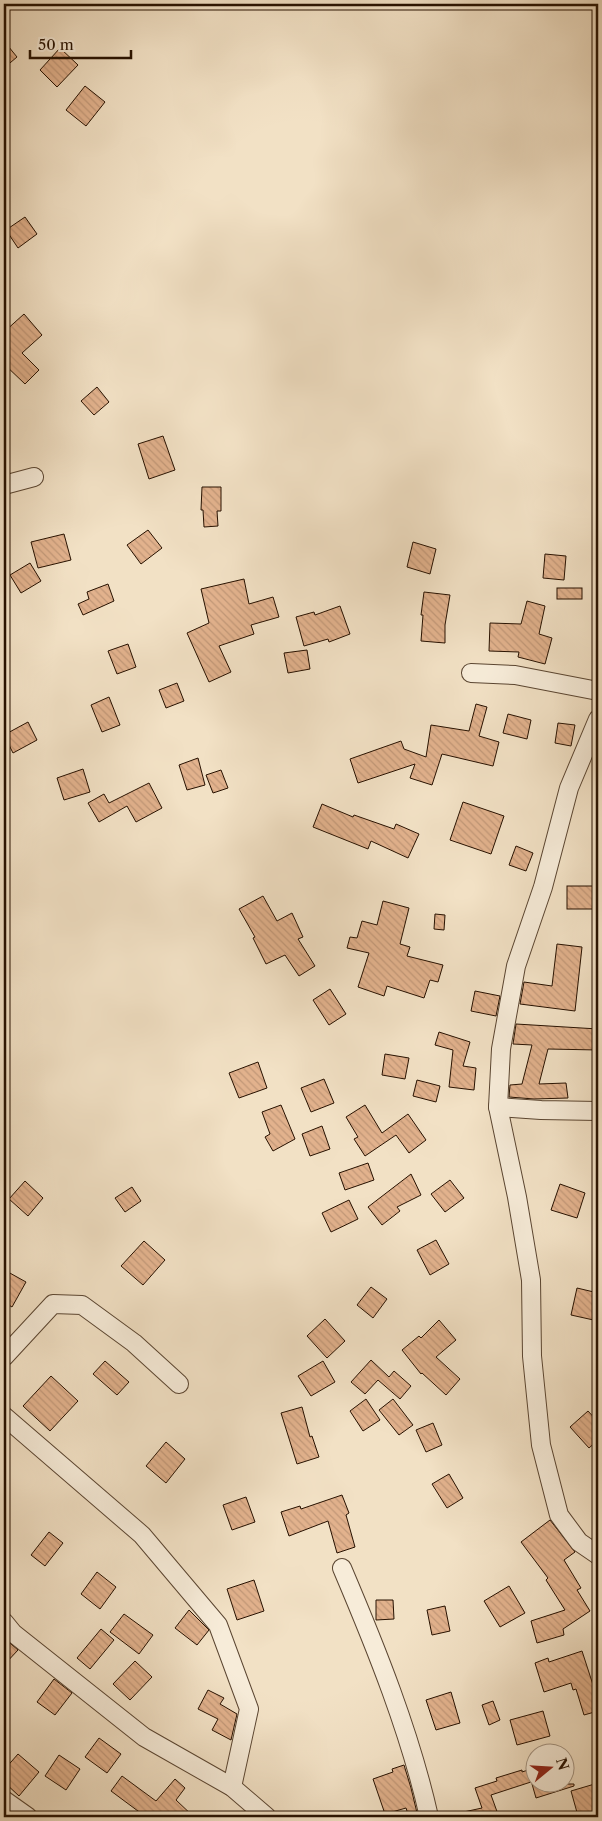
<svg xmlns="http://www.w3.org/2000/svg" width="602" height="1821" viewBox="0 0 602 1821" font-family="'Libre Caslon Text',serif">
<defs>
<pattern id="building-back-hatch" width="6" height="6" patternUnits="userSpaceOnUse" patternTransform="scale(1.25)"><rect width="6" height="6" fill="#e2b28d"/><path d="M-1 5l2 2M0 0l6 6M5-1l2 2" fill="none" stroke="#c29878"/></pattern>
</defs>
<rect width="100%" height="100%" fill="#f2e1c5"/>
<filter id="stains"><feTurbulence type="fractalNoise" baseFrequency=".004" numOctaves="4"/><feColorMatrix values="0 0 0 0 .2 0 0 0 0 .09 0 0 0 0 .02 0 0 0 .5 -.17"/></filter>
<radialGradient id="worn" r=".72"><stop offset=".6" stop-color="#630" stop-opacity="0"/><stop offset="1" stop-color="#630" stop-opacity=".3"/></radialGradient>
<!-- building -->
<g fill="url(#building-back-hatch)" stroke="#271100">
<path d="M4,41L17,57L4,68Z"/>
<path d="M60,48L78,65L57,87L40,70Z"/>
<path d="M85,86L105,102L86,126L66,110Z"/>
<path d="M25,217L37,234L18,248L6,230Z"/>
<path d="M24,314L42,335L22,353L39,370L25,384L4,364V332Z"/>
<path d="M97,387L109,402L94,415L81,401Z"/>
<path d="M163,436L175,470L149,479L138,444Z"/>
<path d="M202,487H221V511H217L218,526L204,527L203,510H201Z"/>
<path d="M148,530L162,548L141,564L127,545Z"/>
<path d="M64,534L71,560L38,568L31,542Z"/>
<path d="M413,542L436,549L430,574L407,567Z"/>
<path d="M545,554L566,556L564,580L543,578Z"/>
<path d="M30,563L41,581L21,593L10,575Z"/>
<path d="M244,579L249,604L273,597L279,617L251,625L254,634L219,646L231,672L209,682L187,633L209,623L201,589Z"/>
<path d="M108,584L114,601L83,615L78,604L89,599L87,592Z"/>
<rect x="557" y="588" width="25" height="11"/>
<path d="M424,592L450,595L445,625V643L421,641L423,615H421Z"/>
<path d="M527,601L545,606L539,634L552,638L545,664L518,657L519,652L489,651L490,623L521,624Z"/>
<path d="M340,606L350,634L329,642L328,639L304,646L296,617L314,612L315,615Z"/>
<path d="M128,644L136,667L117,674L108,651Z"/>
<path d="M307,650L310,669L288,673L284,653Z"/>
<path d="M177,683L184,701L166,708L159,690Z"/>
<path d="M109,697L120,725L102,732L91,705Z"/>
<path d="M476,704L487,707L479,736L499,742L493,766L442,754L432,785L410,778L415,764L358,783L350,759L401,741L404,749L426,757L431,725L469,731Z"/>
<path d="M508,714L531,720L527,739L503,733Z"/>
<path d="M28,722L37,740L13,753L4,735Z"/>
<path d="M558,723L575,725L571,746L555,743Z"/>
<path d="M198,758L205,785L187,790L179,765Z"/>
<path d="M83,769L90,792L64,800L57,778Z"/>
<path d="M221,770L228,788L213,793L206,775Z"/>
<path d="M149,783L162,808L136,822L127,806L99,822L88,803L104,794L109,803Z"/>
<path d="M463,802L504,816L491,854L450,840Z"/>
<path d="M322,804L353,817L354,815L394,829L396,824L419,834L408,858L371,841L368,849L313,827Z"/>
<path d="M516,846L533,853L526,871L509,865Z"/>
<rect x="567" y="886" width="27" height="23"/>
<path d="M263,896L277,921L292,913L303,937L298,939L315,966L299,976L285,955L266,964L253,938L255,937L239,909Z"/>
<path d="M383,901L409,908L400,944L410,947L407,956L443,965L438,982L430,980L424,998L387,986L384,996L358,987L369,953L347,948L350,937L357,938L362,921L377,925Z"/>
<path d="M435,914L445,915L444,930L434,929Z"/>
<path d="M557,944L582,947L575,1011L520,1004L524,982L552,986Z"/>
<path d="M330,989L346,1014L329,1025L313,1000Z"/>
<path d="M475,991L500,996L496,1016L471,1011Z"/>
<path d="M516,1024L598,1029V1050L548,1049L539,1084L566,1083L568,1098L534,1099L509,1097L510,1085L522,1084L532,1045L513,1044Z"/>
<path d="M439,1032L470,1042L463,1066L476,1068L474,1090L449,1087L453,1050L435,1045Z"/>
<path d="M385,1054L409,1058L405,1079L382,1075Z"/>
<path d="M258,1062L267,1088L239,1098L229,1073Z"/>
<path d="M324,1079L334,1103L311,1112L301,1088Z"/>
<path d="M417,1080L440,1086L436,1102L413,1096Z"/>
<path d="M281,1105L295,1139L273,1151L265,1137L270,1134L262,1112Z"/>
<path d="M365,1105L382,1133L408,1114L426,1140L409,1153L396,1135L365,1156L354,1139L358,1137L346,1117Z"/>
<path d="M322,1126L330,1149L310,1156L302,1134Z"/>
<path d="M368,1163L374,1180L345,1190L339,1173Z"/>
<path d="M411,1174L421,1195L397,1207L400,1211L382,1225L368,1207Z"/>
<path d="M450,1180L464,1198L445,1212L431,1194Z"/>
<path d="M25,1181L43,1198L28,1216L9,1199Z"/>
<path d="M560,1184L585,1193L577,1218L551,1210Z"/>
<path d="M132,1187L141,1201L125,1212L115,1198Z"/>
<path d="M349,1200L358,1219L331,1232L322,1213Z"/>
<path d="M436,1240L449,1264L430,1275L417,1250Z"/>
<path d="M144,1241L165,1260L143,1285L121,1266Z"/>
<path d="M8,1272L26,1282L12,1307L4,1302V1279Z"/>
<path d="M371,1287L387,1299L373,1318L357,1305Z"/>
<path d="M577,1288L598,1293V1321L571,1315Z"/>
<path d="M325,1319L345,1341L327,1358L307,1336Z"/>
<path d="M439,1320L456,1340L436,1357L460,1379L446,1395L422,1373L421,1374L402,1350L419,1336L421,1338Z"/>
<path d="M371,1360L389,1377L394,1371L411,1386L400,1399L378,1380L365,1394L351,1382Z"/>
<path d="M105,1361L129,1382L117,1395L93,1374Z"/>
<path d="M323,1361L335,1382L311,1396L298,1376Z"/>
<path d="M51,1376L78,1401L50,1431L23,1406Z"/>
<path d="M366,1399L380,1420L363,1431L350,1411Z"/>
<path d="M393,1399L413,1425L399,1435L379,1410Z"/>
<path d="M302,1407L310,1437L312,1436L319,1457L297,1464L281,1413Z"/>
<path d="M588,1411L598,1422V1440L589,1448L570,1427Z"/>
<path d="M433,1423L442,1445L426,1452L416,1430Z"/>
<path d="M166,1442L185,1459L166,1483L146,1466Z"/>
<path d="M449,1474L463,1498L447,1508L432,1484Z"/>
<path d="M342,1495L349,1513L346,1515L355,1547L337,1553L328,1521L289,1536L281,1512L300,1506L301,1509Z"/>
<path d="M246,1497L255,1522L232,1530L223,1505Z"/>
<path d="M550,1520L575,1552L564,1560L581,1588L577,1590L590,1611L563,1629L564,1635L537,1643L531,1621L565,1610L546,1580L548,1578L521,1542Z"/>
<path d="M49,1532L63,1543L45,1566L31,1555Z"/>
<path d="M97,1572L116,1587L100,1609L81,1594Z"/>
<path d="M254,1580L264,1611L237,1620L227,1589Z"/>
<path d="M509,1586L525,1613L500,1627L484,1601Z"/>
<path d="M376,1600H393L394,1619L376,1620Z"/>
<path d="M445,1606L450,1631L432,1635L427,1610Z"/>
<path d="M189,1610L209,1630L197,1645L175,1628Z"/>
<path d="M124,1614L153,1635L139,1654L110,1632Z"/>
<path d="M101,1629L114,1640L90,1669L77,1658Z"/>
<path d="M4,1638L18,1650L4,1665Z"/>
<path d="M582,1651L595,1691L598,1690V1711L584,1715L576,1689L573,1690L571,1683L544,1692L535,1663L548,1658L549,1662Z"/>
<path d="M135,1661L152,1677L130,1700L113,1684Z"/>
<path d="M54,1679L72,1693L55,1715L37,1702Z"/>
<path d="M208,1690L224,1698L220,1704L237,1714L231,1740L212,1730L218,1719L198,1709Z"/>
<path d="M451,1692L460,1723L436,1730L426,1700Z"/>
<path d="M493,1701L500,1720L489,1725L482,1705Z"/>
<path d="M543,1711L550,1736L517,1745L510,1720Z"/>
<path d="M99,1738L121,1754L107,1773L85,1757Z"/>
<path d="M18,1754L39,1772L19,1796L4,1782V1770Z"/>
<path d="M59,1755L80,1769L66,1790L45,1776Z"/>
<path d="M404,1765L411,1788L418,1817H409L406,1808L385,1814L373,1779L393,1772L392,1769Z"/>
<path d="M534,1768V1781L491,1795L499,1817H460L459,1813L482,1808L475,1788L497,1781L496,1778L522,1770V1772Z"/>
<path d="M122,1776L156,1801L175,1779L185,1788L176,1800L194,1817H146L111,1791Z"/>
<path d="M598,1783V1810L578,1816L571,1791Z"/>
<path d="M532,1784H574V1786L536,1798Z"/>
</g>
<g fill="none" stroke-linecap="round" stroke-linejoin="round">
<!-- minor casing -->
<g stroke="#5a4531" stroke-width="20">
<g id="minor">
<path d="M4,485L34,477"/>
<path d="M471,673L515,675L598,691"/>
<path d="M598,719L569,788L543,887L516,966L501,1049L498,1107L517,1197L531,1280L532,1356L541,1445L559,1515L579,1542L598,1555"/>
<path d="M498,1107L541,1110L598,1111"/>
<path d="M4,1357L53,1304L82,1305L134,1343L179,1384"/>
<path d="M4,1416L142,1535L218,1625L249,1709L232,1787"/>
<path d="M342,1568C376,1648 410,1732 429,1817"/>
<path d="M4,1622L13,1633L144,1737L232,1787L267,1817"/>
<path d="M4,1800L28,1817"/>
</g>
</g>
<!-- minor -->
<use href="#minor" stroke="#f7ecd9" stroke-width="18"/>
</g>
<!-- margin -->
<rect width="602" height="1821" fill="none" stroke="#f2e1c5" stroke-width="20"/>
<rect x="5" y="5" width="592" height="1811" fill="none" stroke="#271100" stroke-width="2.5"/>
<rect x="10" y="10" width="582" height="1801" fill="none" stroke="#271100"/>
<!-- north arrow -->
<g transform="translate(550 1768) rotate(72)"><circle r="24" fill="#f7ecd9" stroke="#a49482"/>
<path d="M0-4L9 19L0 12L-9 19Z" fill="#8f2418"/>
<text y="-8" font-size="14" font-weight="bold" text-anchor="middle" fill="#271100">N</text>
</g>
<!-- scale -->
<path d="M30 50v8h101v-8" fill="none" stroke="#271100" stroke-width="2.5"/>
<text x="38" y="50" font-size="15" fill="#271100" stroke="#f7ecd9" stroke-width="4" paint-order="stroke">50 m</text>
<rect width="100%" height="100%" filter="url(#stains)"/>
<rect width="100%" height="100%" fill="url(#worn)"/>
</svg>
